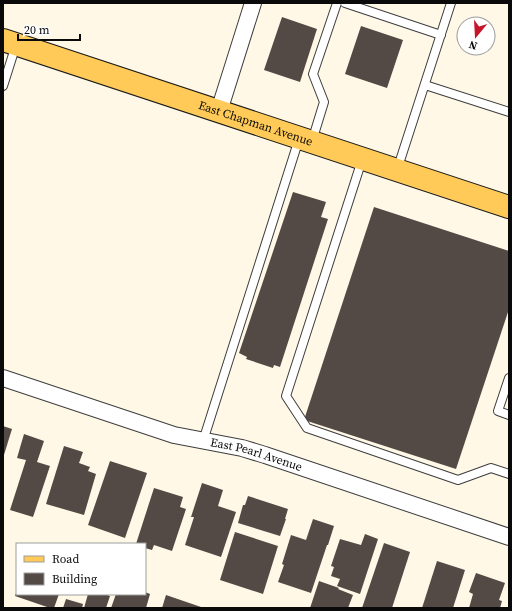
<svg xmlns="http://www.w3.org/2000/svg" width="512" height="611" viewBox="0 0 512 611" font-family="'Source Serif 4',serif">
<rect width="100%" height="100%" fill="#fff8e7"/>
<!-- building -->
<g fill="#544a45">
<path d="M282,17L317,29L300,82L264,70Z"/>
<path d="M361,26L403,40L387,88L345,74Z"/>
<path d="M293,192L326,202L321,217L328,219L280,367L274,365L273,368L246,359L247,357L239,353Z"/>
<path d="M374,207L509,251V309L456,469L304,420Z"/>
<path d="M3,426L12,429L3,458Z"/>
<path d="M24,434L44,441L37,462L50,466L33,517L10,510L26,460L17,458Z"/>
<path d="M64,446L83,452L79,463L90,467L88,471L96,474L84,515L46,504Z"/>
<path d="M110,461L147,473L125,538L88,525Z"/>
<path d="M202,483L223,490L218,506L236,512L221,557L185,545L194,517H191Z"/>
<path d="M154,488L183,497L180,507L186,509L172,551L154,545L152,550L145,548V544H136Z"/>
<path d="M248,496L288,509L285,519H286L280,536L238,523L243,505H245Z"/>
<path d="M313,519L334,526L328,545H327L311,593L278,582L284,565L282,564L291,535L306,540Z"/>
<path d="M235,532L278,546L263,594L220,580Z"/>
<path d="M365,534L378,539L360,594L337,586L340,579L331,576L334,567L331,566L340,539L361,545Z"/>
<path d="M384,543L410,552L392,608H362Z"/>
<path d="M437,561L465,570L453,608H422Z"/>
<path d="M476,573L505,583L499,600L502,601L500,608H469L473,594L469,592Z"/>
<path d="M319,581L339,588L338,589L353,595L348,608H310Z"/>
<path d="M17,590V594H59L54,608H50L15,596Z"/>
<path d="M145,592L150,594L146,608H111L116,594H145Z"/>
<path d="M88,594H105L110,596L106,608H84Z"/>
<path d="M166,595L204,608H162Z"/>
<path d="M66,599L83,604L82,608H63Z"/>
</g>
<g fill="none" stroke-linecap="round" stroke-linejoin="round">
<!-- service casing -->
<g stroke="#3d3d3d" stroke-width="10">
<g id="service">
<path d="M345,3L441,35"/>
<path d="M425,85L509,112"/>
<path d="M3,86L16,45"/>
<path d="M312,141L324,102L313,74L337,3"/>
<path d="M362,160L286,396L307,428L458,480L491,468L509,474"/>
<path d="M397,170L451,3"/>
<path d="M509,378L498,411L509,415"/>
<path d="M203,441L299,139"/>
</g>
</g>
<!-- minor casing -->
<g stroke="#3d3d3d" stroke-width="18">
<g id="minor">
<path d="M219,111L253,3"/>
<path id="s1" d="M3,378L174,435L242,448L265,455L509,537"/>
</g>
</g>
<!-- primary casing -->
<g stroke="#1b1b1b" stroke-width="24">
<g id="primary">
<path id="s2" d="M3,40L509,207"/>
</g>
</g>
<!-- service -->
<use href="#service" stroke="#fff" stroke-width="8"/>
<!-- minor -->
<use href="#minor" stroke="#fff" stroke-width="16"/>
<!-- primary -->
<use href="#primary" stroke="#ffca57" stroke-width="22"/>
</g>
<g text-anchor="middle" stroke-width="4" stroke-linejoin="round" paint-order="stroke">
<!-- street labels -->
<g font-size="12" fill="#0a0a0a" stroke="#fff">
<text dy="4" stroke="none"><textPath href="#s2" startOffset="266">East Chapman Avenue</textPath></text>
<text dy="4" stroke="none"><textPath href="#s1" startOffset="265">East Pearl Avenue</textPath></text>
</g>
</g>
<!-- border -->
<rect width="512" height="611" fill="none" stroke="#0a0a0a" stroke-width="8"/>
<!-- legend -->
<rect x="16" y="543" width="130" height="52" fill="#ffffff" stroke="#9d9d9d"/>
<rect x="24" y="556" width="20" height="6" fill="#ffca57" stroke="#9d9d9d"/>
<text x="52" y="563" font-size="12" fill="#0a0a0a">Road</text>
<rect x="24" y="573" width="20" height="12" fill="#544a45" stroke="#9d9d9d"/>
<text x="52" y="583" font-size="12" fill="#0a0a0a">Building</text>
<!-- north arrow -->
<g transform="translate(476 36) rotate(198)"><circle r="19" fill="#ffffff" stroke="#9d9d9d"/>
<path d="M0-3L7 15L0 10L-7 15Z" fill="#c6162b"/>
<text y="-6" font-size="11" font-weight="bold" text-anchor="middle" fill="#0a0a0a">N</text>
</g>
<!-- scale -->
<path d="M18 34v6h62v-6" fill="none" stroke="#0a0a0a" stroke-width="2"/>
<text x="24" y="34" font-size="12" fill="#0a0a0a" stroke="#ffffff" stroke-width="3" paint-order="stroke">20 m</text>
</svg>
